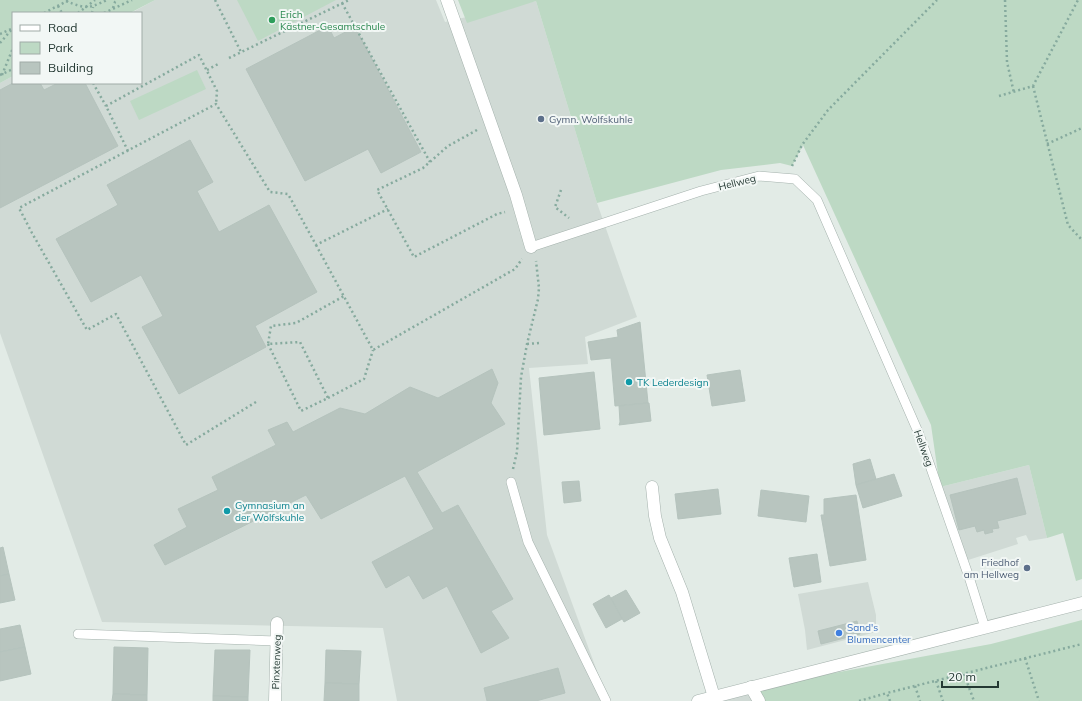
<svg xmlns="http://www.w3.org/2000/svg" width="1082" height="701" viewBox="0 0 1082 701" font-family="Mulish,sans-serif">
<rect width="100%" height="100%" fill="#e2ebe6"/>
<!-- built -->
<g fill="#d0dad5">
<path d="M155,0H436L445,22L536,1L597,203L637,317L585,337L588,364L529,368L547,535L608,701H397L383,628L102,622L0,333V83L13,76V83H141V13H131Z"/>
<path d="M1029,465L1047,538L1029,541L1026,535L1016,538L1018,544L965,561L940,487Z"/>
<path d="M868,582L876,615V632L807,650L805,630L798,594Z"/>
<path d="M749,687L757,701H698Z"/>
</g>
<!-- green -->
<g fill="#bdd9c4">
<path d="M0,0H155L130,13H13V76L0,83Z"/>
<path d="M237,0H336L258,41Z"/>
<path d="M458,0H1082V579L1076,581L1063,533L1047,538L1029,465L940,487L931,425L803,145L792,166L780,163L721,170L597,203L536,1L467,23Z"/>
<path d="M197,70L206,89L139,120L130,101Z"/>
<path d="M1082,620V701H760L753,688L991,644Z"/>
</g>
<!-- building -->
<g fill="#b8c5bf" stroke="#b5c3bd">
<path d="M328,26L334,38L355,27L421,152L381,173L368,149L305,181L246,69Z"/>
<path d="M13,83H40L44,90L58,83H85L118,146L0,208V90Z"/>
<path d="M190,140L213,182L197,191L219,232L269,205L317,292L255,326L266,347L179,394L142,327L163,316L141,275L91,302L56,239L118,205L107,185Z"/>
<path d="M640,322L648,403L615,406L611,358L591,360L588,342L618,337L617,330Z"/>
<path d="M492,369L498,383L491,403L505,424L417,472L442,513L458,505L513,599L491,611L509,638L481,653L447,586L423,599L409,575L386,588L372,562L434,529L405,476L321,519L306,495L165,565L154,545L187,527L178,509L218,490L212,477L276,445L268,430L287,422L293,432L340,408L365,414L410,387L438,398Z"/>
<path d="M740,370L745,401L712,406L707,375Z"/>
<path d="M594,372L600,429L544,435L539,378Z"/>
<path d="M648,403H649L651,421L619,425L620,422L619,406Z"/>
<path d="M870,459L876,479L856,485L853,464Z"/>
<path d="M894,474L902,496L863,508L856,485Z"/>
<path d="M1017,478L1026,514L997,521L999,528L992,529L993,532L985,534L984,530L977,532L975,526L959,530L950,495Z"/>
<path d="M579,481L581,501L564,503L562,482Z"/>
<path d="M718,489L721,514L678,519L675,494Z"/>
<path d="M761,490L809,496L806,522L758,516Z"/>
<path d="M856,495L866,560L830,566L821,515H824V499Z"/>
<path d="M3,547L9,574L0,576V548Z"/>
<path d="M817,554L821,582L794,587L789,558Z"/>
<path d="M9,574L15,600L0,603V576Z"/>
<path d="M626,590L640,613L624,622L611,598Z"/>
<path d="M609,595L622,619L606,628L593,604Z"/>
<path d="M857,621L860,634L821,644L818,631Z"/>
<path d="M20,625L25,647L0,652V629Z"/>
<path d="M25,647L31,674L0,681V652Z"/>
<path d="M114,647L148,648L147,695L113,694Z"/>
<path d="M215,650H250L248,697L213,696Z"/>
<path d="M326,650L361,651L359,684L325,683Z"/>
<path d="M558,668L565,693L536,701H487L484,688Z"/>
<path d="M325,683L359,684V701H324Z"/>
<path d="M113,694L147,695V701H112Z"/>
<path d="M213,696L248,697V701H213Z"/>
</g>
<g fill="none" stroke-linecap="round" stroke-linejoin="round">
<!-- service casing -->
<g stroke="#a5b2ad" stroke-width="10">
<g id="service">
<path d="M531,247L701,191L759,176L795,179L817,200L919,434L970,580L985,628"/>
<path d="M511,482L528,542L606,701"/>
<path d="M78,634L277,641"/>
</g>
</g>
<!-- minor casing -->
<g stroke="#a5b2ad" stroke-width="13">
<g id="minor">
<path d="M447,0L516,195L531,247"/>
<path d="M652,487L655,516L660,538L682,592L714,697"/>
<path d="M751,687L759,701"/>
<path d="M275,701L277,623"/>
<path d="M698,701L1082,603"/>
</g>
</g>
<!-- path -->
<g stroke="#86aa9e" stroke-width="2.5" stroke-dasharray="2 3" stroke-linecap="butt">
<path d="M215,0L241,52"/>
<path d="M1005,0L1007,62L1014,93"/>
<path d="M66,1C86,9 88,9 107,0"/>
<path d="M342,3L430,162"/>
<path d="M58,6L62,13"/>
<path d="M113,8L115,2L118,0"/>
<path d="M44,13L69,0"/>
<path d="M78,13L95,0"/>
<path d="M92,13L93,7"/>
<path d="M104,13L132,0"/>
<path d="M0,34L11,29"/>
<path d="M0,43L13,28"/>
<path d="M229,58L349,0"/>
<path d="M207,70L220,63"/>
<path d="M0,75L13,69"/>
<path d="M2,75L13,48"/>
<path d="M93,83L106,106"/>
<path d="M1033,86L1068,225L1082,240"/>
<path d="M999,96L1033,86L1078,0"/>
<path d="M477,130L448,146L423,168L377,190L414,257L497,214L505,212"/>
<path d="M1047,144L1082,128"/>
<path d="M128,151L106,106L199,55L217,91L216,104"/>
<path d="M792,166L802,145L828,110L937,0"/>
<path d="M561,190L555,207L569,218"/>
<path d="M316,245L373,350L515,269L522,259"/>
<path d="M268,344L301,411L328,398L300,342L268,344L271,326L296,323L344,296"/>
<path d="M527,344L539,343"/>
<path d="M328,398L364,379L373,350"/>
<path d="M256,402L186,445L116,314L87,330L32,233L19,208L216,104L270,192L288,194L316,245L388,209"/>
<path d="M513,469L517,452L521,377L527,344L538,299L539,288L536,261"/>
<path d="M1025,658L1039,701"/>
<path d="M964,674L974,701"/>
<path d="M936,681L943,701"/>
<path d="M915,686L920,701"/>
<path d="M859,701L887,693"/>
<path d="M890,701L887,693L1082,644"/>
</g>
<!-- service -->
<use href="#service" stroke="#fff" stroke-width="9"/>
<!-- minor -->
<use href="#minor" stroke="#fff" stroke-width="12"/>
</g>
<!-- markers -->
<circle fill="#2e9e5b" stroke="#f2f7f5" stroke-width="1.5" cx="272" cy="20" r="4"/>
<g fill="#5c6f8a" stroke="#f2f7f5" stroke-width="1.5">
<circle cx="541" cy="119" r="4"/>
<circle cx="1027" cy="568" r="4"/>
</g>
<g fill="#0f9aa8" stroke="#f2f7f5" stroke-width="1.5">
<circle cx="629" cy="382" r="4"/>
<circle cx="227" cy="511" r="4"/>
</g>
<circle fill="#3f7fe0" stroke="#f2f7f5" stroke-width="1.5" cx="839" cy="633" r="4"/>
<g text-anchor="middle" stroke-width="4" stroke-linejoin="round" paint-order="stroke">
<!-- leisure labels -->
<g font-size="10" fill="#27864d" stroke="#f2f7f5" text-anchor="start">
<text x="280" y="18">Erich<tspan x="280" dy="12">Kästner-Gesamtschule</tspan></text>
</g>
<!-- service labels -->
<g font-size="10" fill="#4e5e75" stroke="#f2f7f5" text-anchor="start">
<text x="549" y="123">Gymn. Wolfskuhle</text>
<text x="1019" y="566" text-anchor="end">Friedhof<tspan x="1019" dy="12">am Hellweg</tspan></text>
</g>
<!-- street labels -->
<g font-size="10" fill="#243933" stroke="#f2f7f5">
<text transform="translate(737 182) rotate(-14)" y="4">Hellweg</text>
<text transform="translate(924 448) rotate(70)" y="4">Hellweg</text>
<text transform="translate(276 662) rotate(-88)" y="4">Pinxtenweg</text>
</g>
<!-- culture labels -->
<g font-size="10" fill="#0d838f" stroke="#f2f7f5" text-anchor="start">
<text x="637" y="386">TK Lederdesign</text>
<text x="235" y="509">Gymnasium an<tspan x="235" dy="12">der Wolfskuhle</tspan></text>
</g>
<!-- shop labels -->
<g font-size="10" fill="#366cbe" stroke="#f2f7f5" text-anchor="start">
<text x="847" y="631">Sand's<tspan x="847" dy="12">Blumencenter</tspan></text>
</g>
</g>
<!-- legend -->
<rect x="12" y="12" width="130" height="72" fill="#f2f7f5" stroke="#a0aba7"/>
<rect x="20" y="25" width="20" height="6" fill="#ffffff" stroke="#a0aba7"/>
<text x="48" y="32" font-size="12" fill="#243933">Road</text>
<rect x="20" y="42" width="20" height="12" fill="#bdd9c4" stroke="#a0aba7"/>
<text x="48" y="52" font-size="12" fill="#243933">Park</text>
<rect x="20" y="62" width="20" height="12" fill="#b8c5bf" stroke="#a0aba7"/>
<text x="48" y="72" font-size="12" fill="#243933">Building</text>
<!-- scale -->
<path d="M942 681v6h56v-6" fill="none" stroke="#243933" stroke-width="2"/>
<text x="948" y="681" font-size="12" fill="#243933" stroke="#f2f7f5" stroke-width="3" paint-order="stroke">20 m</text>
</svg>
